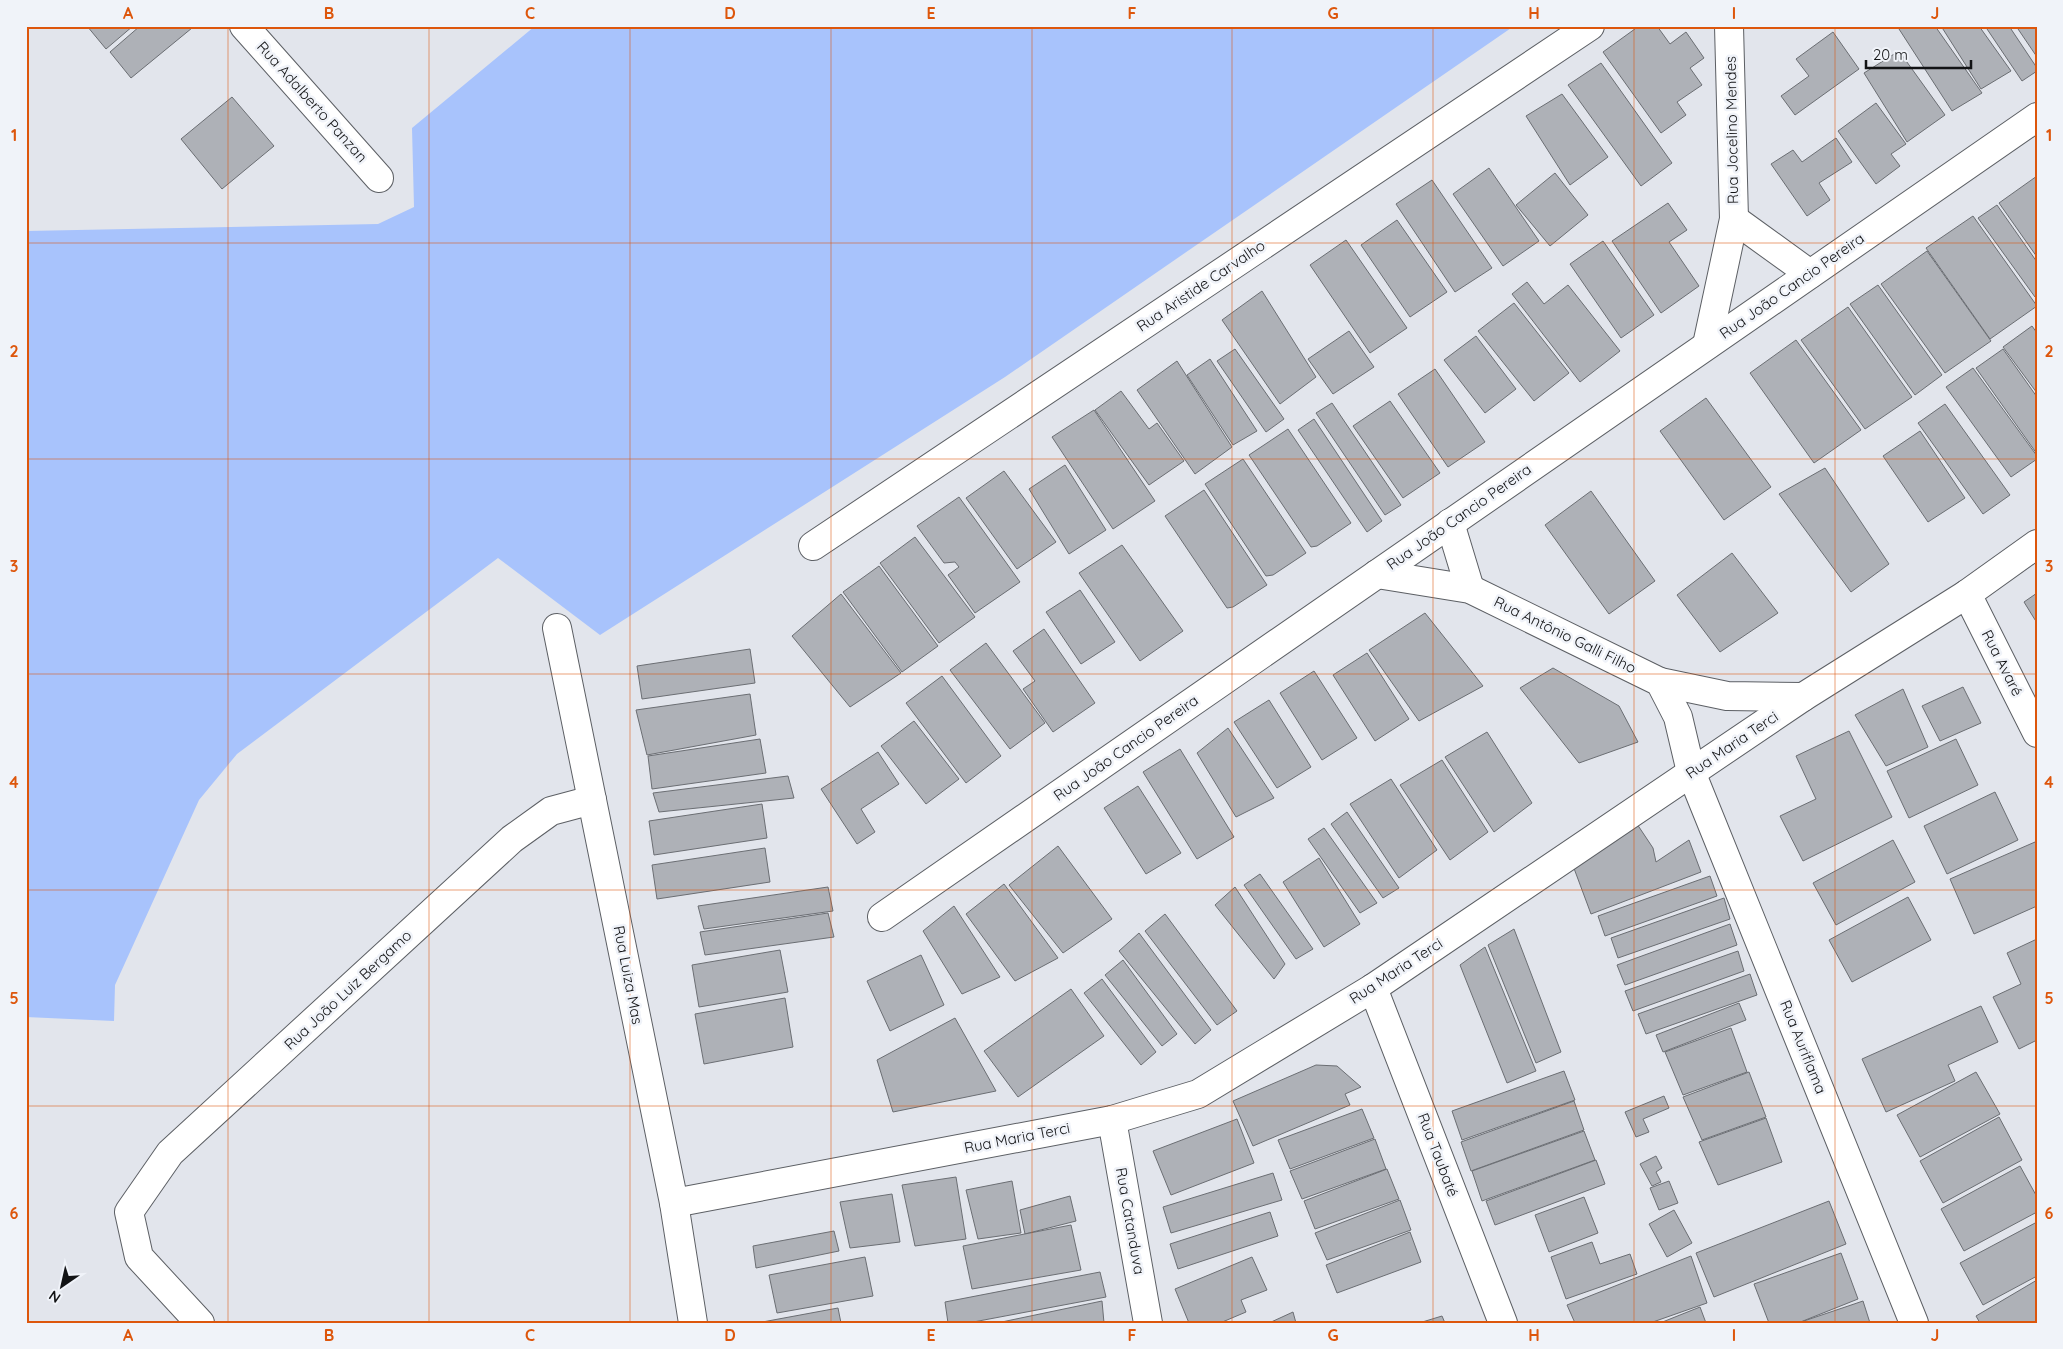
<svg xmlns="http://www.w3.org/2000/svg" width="2063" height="1349" viewBox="0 0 2063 1349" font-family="Quicksand,sans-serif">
<rect width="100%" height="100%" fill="#e2e5ec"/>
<!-- green -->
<path fill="#a8c3fc" d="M535,26H1514L1005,377L600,635L498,558L237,754L199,800L115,985L114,1021L26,1017V231L378,224L414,207L412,128Z"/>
<!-- building -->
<g fill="#aeb1b7" stroke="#6b6e73">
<path d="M87,26H133L106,49Z"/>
<path d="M140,26H190L192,28L131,78L110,52Z"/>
<path d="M1639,26H1657L1670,44L1686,32L1704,58L1690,68L1702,85L1677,102L1686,115L1661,133L1603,52Z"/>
<path d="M1904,26H1935L1982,93L1952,111L1899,29Z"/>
<path d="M1941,26H1979L2011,71L1981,89Z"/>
<path d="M1985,26H2009L2037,68V71L2022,81Z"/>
<path d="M2016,26H2037V57Z"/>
<path d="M1833,32L1859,69L1795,115L1781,96L1809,76L1796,59Z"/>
<path d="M1899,51L1945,115L1907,142L1864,73Z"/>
<path d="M1601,63L1672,163L1641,186L1568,85Z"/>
<path d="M1562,94L1608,157L1570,185L1526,116Z"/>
<path d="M232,97L274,146L222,189L181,139Z"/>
<path d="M1876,103L1906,144L1891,154L1900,166L1876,184L1838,131Z"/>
<path d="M1836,138L1852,162L1819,183L1830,200L1807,216L1771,164L1793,150L1802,162Z"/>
<path d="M1489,168L1539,241L1503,266L1453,194Z"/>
<path d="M1555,173L1588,215L1550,246L1516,205Z"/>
<path d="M2037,176V257L1999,203Z"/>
<path d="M1432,180L1492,268L1455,292L1396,204Z"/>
<path d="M1668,203L1687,230L1669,242L1699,286L1661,313L1612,241Z"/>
<path d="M1997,205L2037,262V296L2035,297L1978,218Z"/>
<path d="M1973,216L2037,306L1990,339L1926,248Z"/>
<path d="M1397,220L1447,292L1410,317L1361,245Z"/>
<path d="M1346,240L1407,328L1370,353L1310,265Z"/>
<path d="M1603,241L1654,315L1621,338L1570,264Z"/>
<path d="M1927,251L1991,341L1945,373L1881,284Z"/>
<path d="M1527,282L1544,304L1568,285L1620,351L1580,382L1512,294Z"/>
<path d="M1878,285L1942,375L1915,395L1850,304Z"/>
<path d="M1262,291L1316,377L1280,404L1222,320Z"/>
<path d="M1514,303L1569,373L1534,401L1478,331Z"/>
<path d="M1848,307L1912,397L1865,429L1801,340Z"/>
<path d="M2032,326L2037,333V393L2003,347Z"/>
<path d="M1349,331L1374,367L1333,394L1308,359Z"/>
<path d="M1476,336L1516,389L1485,413L1444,360Z"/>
<path d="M1796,340L1861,430L1814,463L1750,373Z"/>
<path d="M1235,349L1284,419L1266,432L1217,361Z"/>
<path d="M2003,349L2037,397V454L1976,368Z"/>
<path d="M1210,359L1257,431L1233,445L1187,375Z"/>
<path d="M1177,361L1232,447L1195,474L1137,390Z"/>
<path d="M1973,368L2037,456V459L2011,477L1946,387Z"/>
<path d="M1435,369L1485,442L1448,467L1398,394Z"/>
<path d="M1121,391L1149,429L1157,423L1184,461L1149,485L1095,410Z"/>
<path d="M1706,398L1771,487L1724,520L1660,431Z"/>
<path d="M1390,401L1440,473L1403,498L1353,426Z"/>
<path d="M1332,403L1401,505L1385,515L1316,413Z"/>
<path d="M1945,404L2010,495L1983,514L1918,423Z"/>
<path d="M1094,410L1155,501L1113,529L1052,437Z"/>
<path d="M1314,419L1382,521L1367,532L1298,430Z"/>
<path d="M1288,429L1351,523L1317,546L1311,547L1249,455Z"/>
<path d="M1920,431L1965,498L1928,522L1883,456Z"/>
<path d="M1243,459L1306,553L1273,575L1266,576L1205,484Z"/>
<path d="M1065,465L1106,530L1069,554L1029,489Z"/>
<path d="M1825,468L1889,564L1851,592L1779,494Z"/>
<path d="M1004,471L1056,542L1017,569L966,498Z"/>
<path d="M1204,490L1267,585L1233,607L1227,608L1165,516Z"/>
<path d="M1591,491L1655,581L1609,614L1545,525Z"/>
<path d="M959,497L1020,582L975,613L948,575L959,567L955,562L944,563L917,526Z"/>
<path d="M915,537L975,617L939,643L880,563Z"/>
<path d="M1122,545L1183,631L1140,661L1079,573Z"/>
<path d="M1732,553L1778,613L1720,652L1677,595Z"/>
<path d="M879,566L938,646L902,672L843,592Z"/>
<path d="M1080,590L1115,642L1081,664L1046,612Z"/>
<path d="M2037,593V623L2024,602Z"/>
<path d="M841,594L901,673L850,707L792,636Z"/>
<path d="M1425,613L1483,686L1419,721L1369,650Z"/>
<path d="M1044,629L1095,703L1053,732L1023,689L1035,681L1013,651Z"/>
<path d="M986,643L1045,723L1010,749L950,670Z"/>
<path d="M750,649L755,683L642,699L637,666Z"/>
<path d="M1367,653L1409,719L1375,741L1333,675Z"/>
<path d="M1553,668L1619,706L1638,742L1579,763L1520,688Z"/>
<path d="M1314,671L1357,738L1322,760L1280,693Z"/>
<path d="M942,676L1001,756L966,783L906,703Z"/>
<path d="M1963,687L1981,723L1940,741L1922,706Z"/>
<path d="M1903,689L1928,747L1886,766L1855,715Z"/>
<path d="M750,694L756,735L647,755L636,710Z"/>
<path d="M1269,700L1311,767L1277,788L1234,722Z"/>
<path d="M914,721L959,779L926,804L881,746Z"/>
<path d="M1228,728L1274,798L1236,817L1197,753Z"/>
<path d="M1849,731L1892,817L1803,861L1780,816L1816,799L1796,756Z"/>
<path d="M1487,732L1532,803L1494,832L1445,757Z"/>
<path d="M760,739L766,773L652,789L648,756Z"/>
<path d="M1956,739L1978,785L1909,818L1887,771Z"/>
<path d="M1180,749L1234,837L1197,859L1143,772Z"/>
<path d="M878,752L899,784L861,809L875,832L857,844L821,789Z"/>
<path d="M1442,760L1488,832L1450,860L1400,785Z"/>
<path d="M788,776L794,798L659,812L653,793Z"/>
<path d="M1391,779L1437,850L1399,878L1350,804Z"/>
<path d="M1138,786L1181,853L1146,874L1104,808Z"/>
<path d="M1995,792L2018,840L1947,874L1924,826Z"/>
<path d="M762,804L767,838L654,855L649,821Z"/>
<path d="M1347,812L1399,888L1383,898L1331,824Z"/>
<path d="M1635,821L1653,848L1656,862L1689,840L1701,872L1591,914L1572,863Z"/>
<path d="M1324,828L1377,903L1360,913L1308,839Z"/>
<path d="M1893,840L1915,882L1836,925L1813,883Z"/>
<path d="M2035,842L2037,846V906L1974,934L1950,879Z"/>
<path d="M1058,846L1112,919L1063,953L1009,885Z"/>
<path d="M765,848L770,882L657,899L652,865Z"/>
<path d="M1319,858L1360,924L1324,947L1283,882Z"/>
<path d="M1260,874L1313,949L1296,959L1244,885Z"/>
<path d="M1710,876L1717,896L1605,936L1598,916Z"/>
<path d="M1004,884L1058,958L1015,981L966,914Z"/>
<path d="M828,887L833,911L704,929L698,906Z"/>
<path d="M1235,887L1285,964L1274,979L1215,905Z"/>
<path d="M1908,897L1931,940L1852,982L1829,940Z"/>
<path d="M1724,898L1730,919L1618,958L1611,938Z"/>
<path d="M954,906L1000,977L962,994L923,931Z"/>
<path d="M828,913L834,937L705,955L700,932Z"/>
<path d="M1165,914L1237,1011L1217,1025L1145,931Z"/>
<path d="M1730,924L1737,945L1625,985L1617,965Z"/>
<path d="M1514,929L1561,1052L1536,1063L1488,945Z"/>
<path d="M1139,933L1211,1030L1195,1044L1119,951Z"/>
<path d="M2037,939V1040L2019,1049L1993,997L2021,984L2007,953Z"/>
<path d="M1485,947L1536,1071L1507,1083L1460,965Z"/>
<path d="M780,950L788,992L699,1007L692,965Z"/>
<path d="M1738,951L1744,971L1633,1011L1625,991Z"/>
<path d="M921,955L944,1005L890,1031L867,981Z"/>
<path d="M1123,960L1177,1034L1162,1046L1105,975Z"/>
<path d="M1750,974L1757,995L1646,1034L1638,1014Z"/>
<path d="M1102,979L1156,1052L1141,1065L1084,993Z"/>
<path d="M1071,989L1104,1036L1018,1097L984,1051Z"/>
<path d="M785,998L793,1047L704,1064L695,1014Z"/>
<path d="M1739,1003L1746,1020L1663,1052L1656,1035Z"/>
<path d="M1981,1006L1998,1042L1948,1065L1955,1081L1886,1112L1862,1059Z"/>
<path d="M955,1018L996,1091L893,1112L877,1060Z"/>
<path d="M1731,1028L1747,1072L1683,1095L1665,1052Z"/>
<path d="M1316,1065L1337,1066L1361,1087L1345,1094L1350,1105L1253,1146L1233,1101Z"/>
<path d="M1564,1071L1575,1100L1462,1140L1452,1111Z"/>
<path d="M1749,1072L1766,1117L1702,1140L1683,1097Z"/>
<path d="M1976,1072L2000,1114L1920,1157L1897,1115Z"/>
<path d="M1664,1096L1669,1108L1643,1119L1649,1132L1636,1137L1625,1112Z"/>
<path d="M1574,1101L1584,1130L1471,1171L1461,1142Z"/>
<path d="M1362,1109L1374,1138L1290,1169L1278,1140Z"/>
<path d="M1999,1117L2022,1160L1943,1203L1920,1161Z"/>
<path d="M1766,1118L1782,1162L1718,1185L1699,1142Z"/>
<path d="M1237,1119L1254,1163L1171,1195L1153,1151Z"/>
<path d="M1584,1131L1595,1160L1482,1201L1472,1171Z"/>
<path d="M1375,1139L1386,1169L1302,1199L1290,1171Z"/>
<path d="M1656,1156L1662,1168L1656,1172L1661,1182L1652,1186L1640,1164Z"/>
<path d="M1596,1160L1605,1184L1495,1225L1486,1201Z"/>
<path d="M2020,1166L2037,1197V1212L1964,1251L1941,1209Z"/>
<path d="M1387,1169L1399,1199L1315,1229L1304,1201Z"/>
<path d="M1273,1173L1282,1200L1171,1233L1163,1207Z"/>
<path d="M956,1177L966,1239L915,1246L902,1185Z"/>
<path d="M1012,1181L1021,1233L978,1239L966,1190Z"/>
<path d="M1669,1181L1678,1203L1659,1210L1650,1188Z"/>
<path d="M892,1194L900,1242L850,1248L840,1202Z"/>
<path d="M1070,1196L1076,1221L1025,1234L1020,1210Z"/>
<path d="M1584,1197L1598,1233L1549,1252L1535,1215Z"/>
<path d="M1400,1200L1411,1230L1327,1260L1315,1233Z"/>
<path d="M1829,1201L1846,1244L1714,1297L1696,1253Z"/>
<path d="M1674,1210L1692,1243L1667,1257L1649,1224Z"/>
<path d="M1270,1212L1278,1236L1178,1269L1170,1244Z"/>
<path d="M2037,1222V1276L1983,1305L1960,1263Z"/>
<path d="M1071,1225L1081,1270L972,1289L963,1246Z"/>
<path d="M834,1231L839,1251L756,1268L753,1246Z"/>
<path d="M1410,1232L1421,1262L1337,1293L1326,1265Z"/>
<path d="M1592,1242L1600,1264L1630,1254L1637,1274L1566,1299L1551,1257Z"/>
<path d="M1841,1253L1858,1299L1798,1323H1769L1754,1284Z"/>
<path d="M1691,1256L1707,1303L1650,1323H1575L1567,1305Z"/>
<path d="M865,1257L873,1296L777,1313L769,1275Z"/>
<path d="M1252,1257L1267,1290L1241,1300L1246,1312L1220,1323H1189L1175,1289Z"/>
<path d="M1100,1272L1106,1297L968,1323H948L945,1302Z"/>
<path d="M2037,1280V1323H1980L1976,1316Z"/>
<path d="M1102,1301L1104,1323H997Z"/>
<path d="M1863,1301L1870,1323H1798Z"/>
<path d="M1700,1307L1706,1323H1660Z"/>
<path d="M838,1308L841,1323H757Z"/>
<path d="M1293,1312L1296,1323H1269Z"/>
<path d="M1442,1316L1445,1323H1419Z"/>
</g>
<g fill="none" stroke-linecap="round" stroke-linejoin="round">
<!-- minor casing -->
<g stroke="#5c5f64" stroke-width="30">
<g id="minor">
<path d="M244,26L379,178"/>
<path d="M1734,219L1810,274"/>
<path d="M1707,345L1734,219L1729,26"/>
<path d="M1450,523L1470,589"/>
<path d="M813,546L1590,26"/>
<path d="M1377,574L1470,589L1660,682L1678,717L1691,772L1914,1323"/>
<path d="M1967,594L2037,733"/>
<path d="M557,628L674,1203L693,1323"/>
<path d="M1660,682L1727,696L1803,697"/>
<path d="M882,917L2037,117"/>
<path d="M1373,988L1503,1323"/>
<path d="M1112,1120L1148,1323"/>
<path d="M674,1203L1112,1120L1198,1094L1373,988L1803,697L1967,594L2037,544"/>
<path d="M200,1323L139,1257L129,1212L170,1153L512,839L551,811L592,800"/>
</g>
</g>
<!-- minor -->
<use href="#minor" stroke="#fff" stroke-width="28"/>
</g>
<!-- grid -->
<path fill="none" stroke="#dd560c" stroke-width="1" stroke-opacity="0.55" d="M228,26V1323M429,26V1323M630,26V1323M831,26V1323M1032,26V1323M1232,26V1323M1433,26V1323M1634,26V1323M1835,26V1323M26,243H2037M26,459H2037M26,674H2037M26,890H2037M26,1106H2037"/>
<g text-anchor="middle" stroke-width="5" stroke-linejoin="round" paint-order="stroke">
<!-- street labels -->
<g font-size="15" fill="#121315" stroke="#f0f3f9">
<text transform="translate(312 102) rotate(48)" y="5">Rua Adalberto Panzan</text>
<text transform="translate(1732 130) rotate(-91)" y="5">Rua Jocelino Mendes</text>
<text transform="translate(1201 286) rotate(-34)" y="5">Rua Aristide Carvalho</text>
<text transform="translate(1792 286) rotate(-35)" y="5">Rua João Cancio Pereira</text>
<text transform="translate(1459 517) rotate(-35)" y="5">Rua João Cancio Pereira</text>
<text transform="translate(1565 635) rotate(26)" y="5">Rua Antônio Galli Filho</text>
<text transform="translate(2002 663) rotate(63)" y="5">Rua Avaré</text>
<text transform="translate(1732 745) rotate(-34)" y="5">Rua Maria Terci</text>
<text transform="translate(1126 748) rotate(-35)" y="5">Rua João Cancio Pereira</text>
<text transform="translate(1396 971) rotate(-33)" y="5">Rua Maria Terci</text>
<text transform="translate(628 975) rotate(79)" y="5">Rua Luiza Mas</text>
<text transform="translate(348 990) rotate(-43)" y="5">Rua João Luiz Bergamo</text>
<text transform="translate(1803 1047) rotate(68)" y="5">Rua Auriflama</text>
<text transform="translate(1017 1138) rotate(-11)" y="5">Rua Maria Terci</text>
<text transform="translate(1438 1155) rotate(69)" y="5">Rua Taubaté</text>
<text transform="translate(1130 1221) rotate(80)" y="5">Rua Catanduva</text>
</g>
</g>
<!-- border -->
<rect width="2063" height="1349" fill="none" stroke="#f0f3f9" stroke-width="55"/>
<!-- north arrow -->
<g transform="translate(62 1286) rotate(214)" stroke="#f0f3f9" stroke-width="4" paint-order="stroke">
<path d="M0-4L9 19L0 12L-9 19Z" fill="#121315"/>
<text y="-8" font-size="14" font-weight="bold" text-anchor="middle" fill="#121315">N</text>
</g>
<!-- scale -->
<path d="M1866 60v8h105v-8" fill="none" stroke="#121315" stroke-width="2.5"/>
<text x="1873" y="60" font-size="15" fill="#121315" stroke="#f0f3f9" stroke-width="4" paint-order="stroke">20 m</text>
<rect x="28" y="28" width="2008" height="1294" fill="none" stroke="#dd560c" stroke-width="2"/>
<g font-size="16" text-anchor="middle" font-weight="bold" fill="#dd560c">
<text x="128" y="19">A</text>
<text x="329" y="19">B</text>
<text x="530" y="19">C</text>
<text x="730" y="19">D</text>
<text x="931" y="19">E</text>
<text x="1132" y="19">F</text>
<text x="1333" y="19">G</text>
<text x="1534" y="19">H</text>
<text x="1734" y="19">I</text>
<text x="1935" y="19">J</text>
<text x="14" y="141">1</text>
<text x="2049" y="141">1</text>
<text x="14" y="357">2</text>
<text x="2049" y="357">2</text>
<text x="14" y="572">3</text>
<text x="2049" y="572">3</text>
<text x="14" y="788">4</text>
<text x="2049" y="788">4</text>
<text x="14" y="1004">5</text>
<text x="2049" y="1004">5</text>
<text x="14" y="1219">6</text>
<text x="2049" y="1219">6</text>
<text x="128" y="1341">A</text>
<text x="329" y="1341">B</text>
<text x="530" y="1341">C</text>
<text x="730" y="1341">D</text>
<text x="931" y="1341">E</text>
<text x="1132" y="1341">F</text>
<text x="1333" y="1341">G</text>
<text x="1534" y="1341">H</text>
<text x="1734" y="1341">I</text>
<text x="1935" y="1341">J</text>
</g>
</svg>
